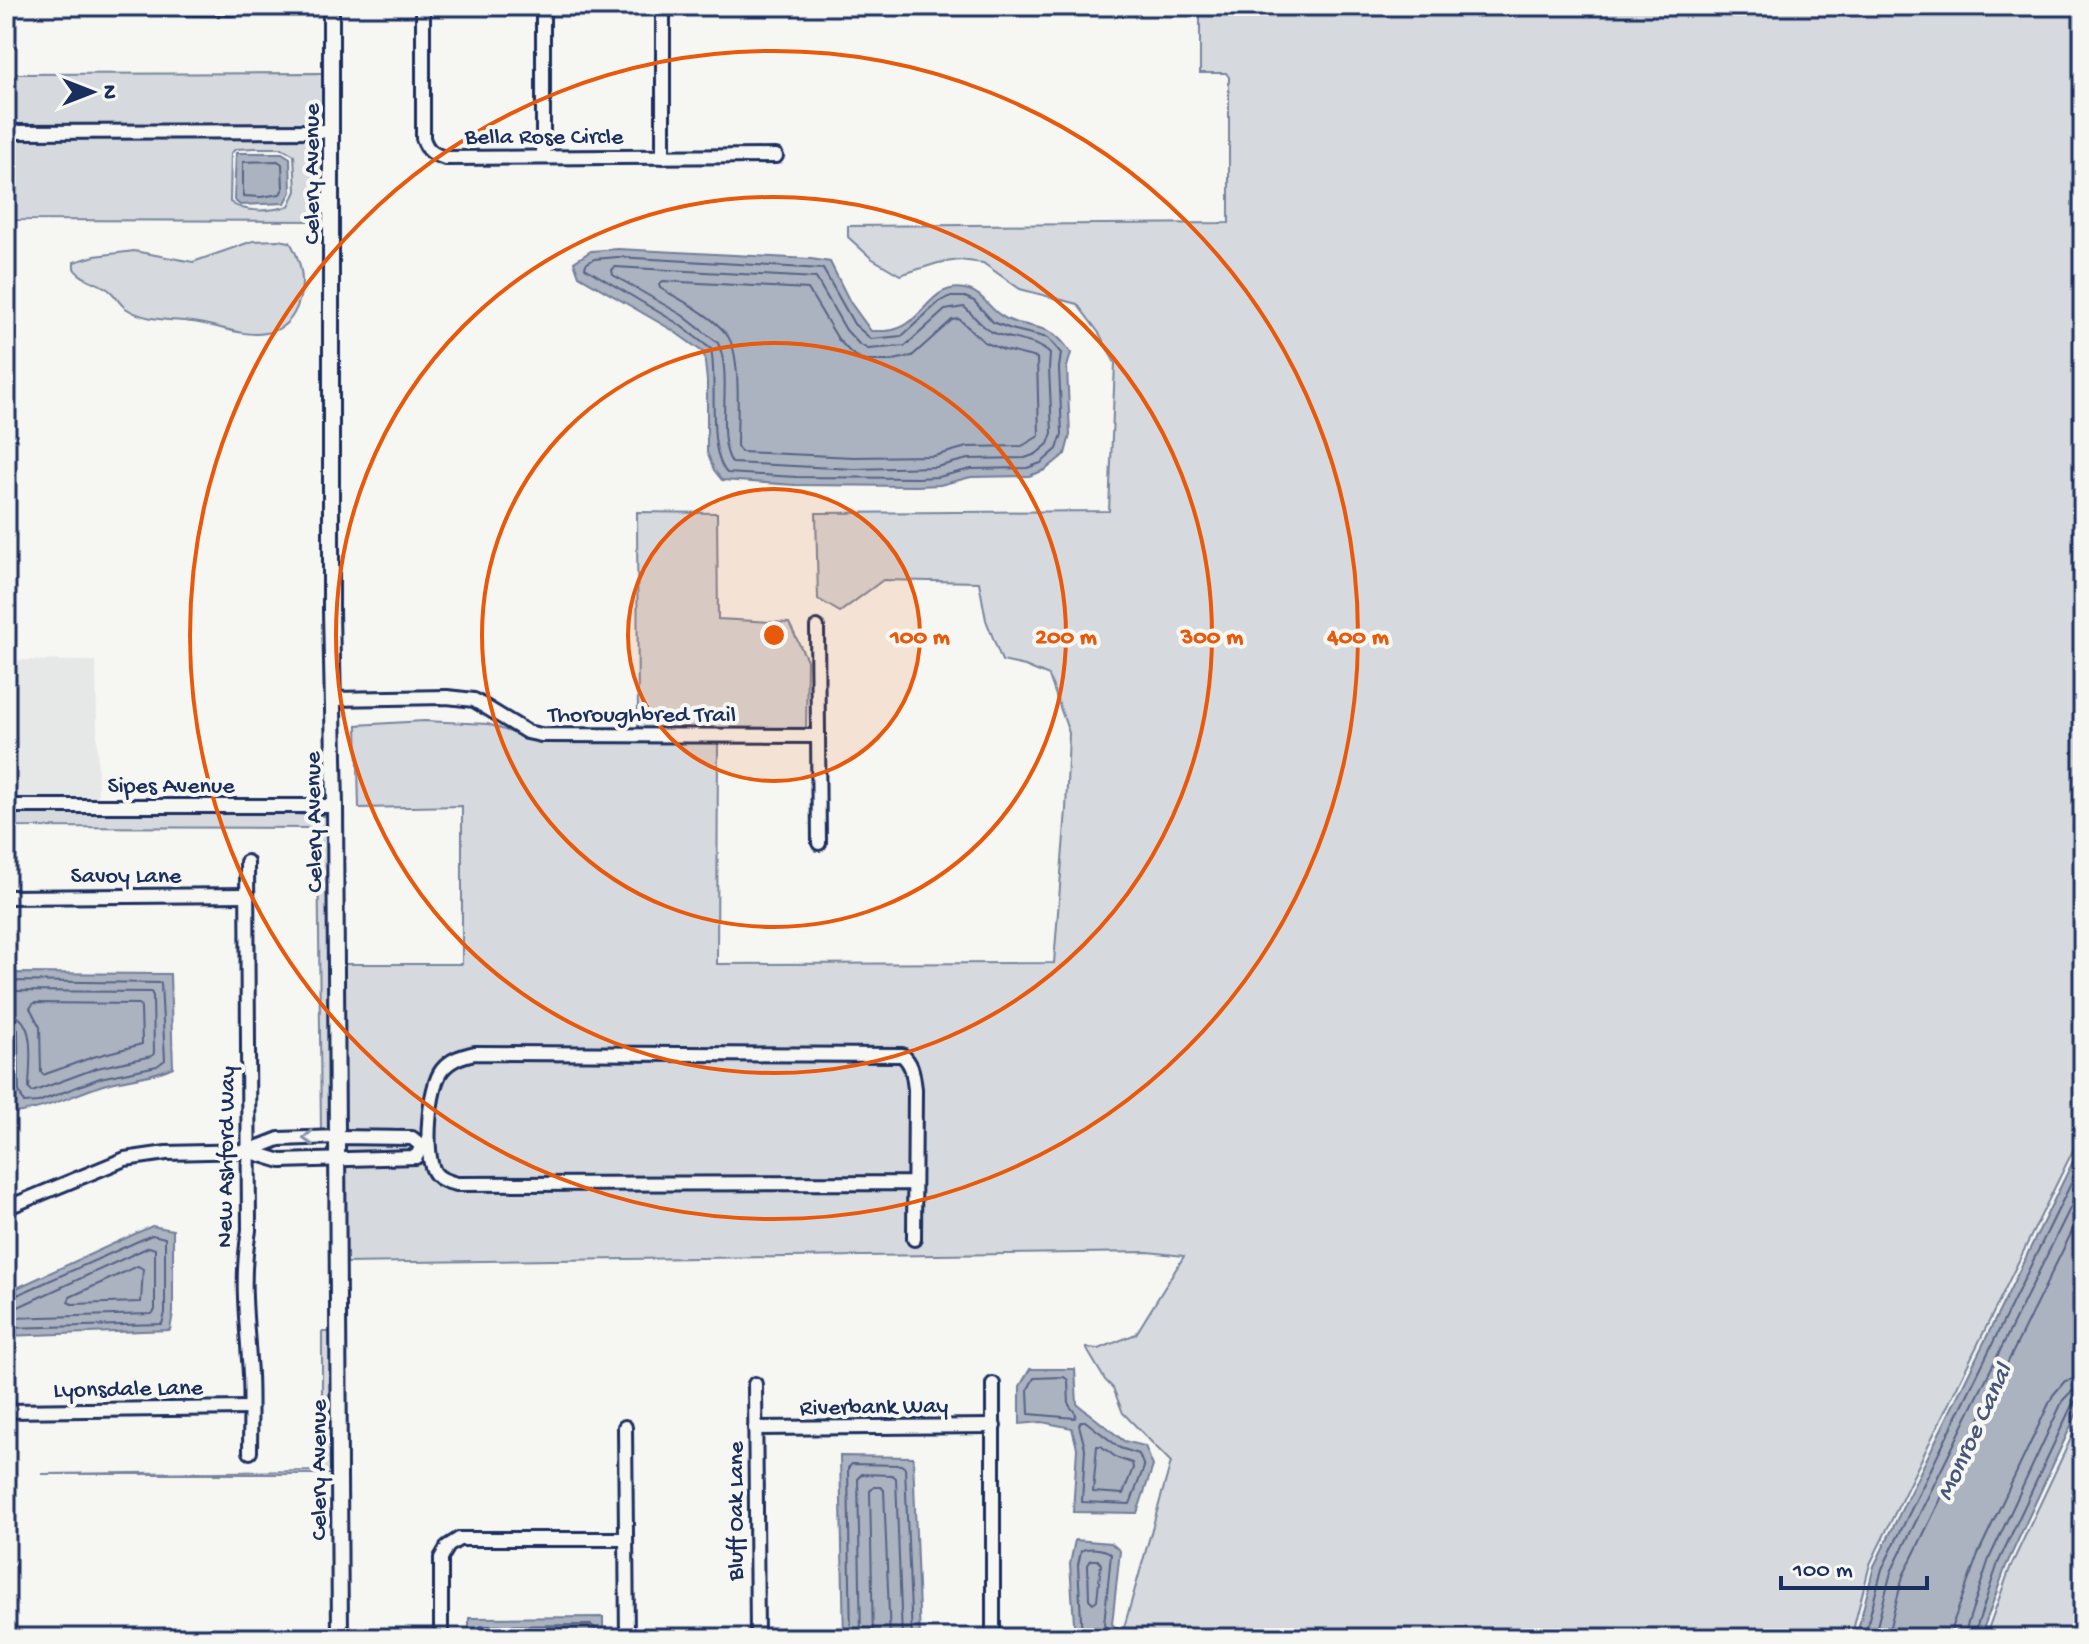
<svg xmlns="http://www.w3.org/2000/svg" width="2089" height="1644" viewBox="0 0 2089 1644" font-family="'Gochi Hand',sans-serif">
<rect width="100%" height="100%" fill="#f6f6f2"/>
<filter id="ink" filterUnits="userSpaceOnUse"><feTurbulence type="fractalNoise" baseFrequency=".0125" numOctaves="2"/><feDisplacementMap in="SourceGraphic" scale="16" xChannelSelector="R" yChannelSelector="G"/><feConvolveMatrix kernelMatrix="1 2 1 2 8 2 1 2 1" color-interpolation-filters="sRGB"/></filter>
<g filter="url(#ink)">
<!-- built -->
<path fill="#e6e7e7" d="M6,660L96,661L98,801H6Z"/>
<!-- green -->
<g fill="#d6d9dd" stroke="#78849e" stroke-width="2" fill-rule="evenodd">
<path d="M1200,6H2083V1130L1870,1564L1851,1638H1121L1171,1462L1123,1413L1113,1388L1105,1380L1086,1348L1099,1349L1136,1334L1184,1256L1148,1252L343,1263L342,964H462V806L359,808L357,725L424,721L488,724L524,737L718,741L717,964L1054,963L1066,810L1069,733L1049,676L1025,666L1002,661L986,620L979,582L883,580L840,612L818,599L816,513L1109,511L1115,363L1099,333L1077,304L1020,289L983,263L960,260L938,263L900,275L871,258L848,237V226L1229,223V77L1226,73H1200Z"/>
<path d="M326,73V126L6,127V74Z"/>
<path d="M326,136L327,221L6,220V137ZM254,148H282L294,155L296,191L289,206C271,211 245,214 230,202L231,153L236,149Z"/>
<path d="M278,240L290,242C301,261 306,280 299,301C294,318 284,330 266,333C244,337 221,327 199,323C176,319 147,322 127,309C120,305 116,296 110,291C101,283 86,281 78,273C73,269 74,268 74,262L95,256L134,251L193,262L253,241Z"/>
<path d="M637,512L717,513L718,619L789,623L807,660L806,731H638Z"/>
<path d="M6,811H238L330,816L331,1141L321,1134L318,828L6,827Z"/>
<path d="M322,1332H333V1474H41L320,1471L322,1468Z"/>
<path d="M2083,1413V1638H1985L2010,1568Z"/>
</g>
<!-- water -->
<g fill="#abb2c0" stroke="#717e99" stroke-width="2">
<path d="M236,153H282L290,158L291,192L285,203L240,205L234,200Z"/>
<path d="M618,249L811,259L830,262L850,302L871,331C879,331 888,332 896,329C925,321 932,279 969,290C986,295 991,315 1014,322C1043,330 1052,325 1071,353L1067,367L1070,435L1065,454L1045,470L1029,476L971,477L940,485L917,486L795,485L722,480L714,470L707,452V381L704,353L672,330L579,276L574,262L591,251Z"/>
<path d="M9,973L170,974L173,1067C150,1078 124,1078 100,1086C71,1096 46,1109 15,1113L11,1092Z"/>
<path d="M2083,1141V1400L2006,1566L1980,1638H1856L1874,1566Z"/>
<path d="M152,1226L173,1230V1313L170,1330L6,1336V1293Z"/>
<path d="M1030,1369H1075L1077,1404L1124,1441L1145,1446L1153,1466L1137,1513L1073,1512L1077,1448L1072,1428L1042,1422L1020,1424V1386Z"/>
<path d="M840,1456L913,1457L920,1638H844Z"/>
<path d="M1075,1540L1111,1543L1120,1551L1112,1624L1127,1638H1075L1070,1564Z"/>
<path d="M603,1617V1638H469V1618Z"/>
</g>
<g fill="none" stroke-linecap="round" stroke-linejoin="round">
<!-- shore -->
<g stroke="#556385" stroke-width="2">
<path d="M278,161L282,164L283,189L280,194L261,197L243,196V162Z"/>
<path d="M618,257L823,269L854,324L871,339L902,336L939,302L948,297H965L974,301L993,322L1011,329L1048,338L1061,353L1059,368L1062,434L1057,449L1041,463L1027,468L971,469L938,477L917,478L796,477L727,473C706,450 718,383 711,349L677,323L585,268L586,264L594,259Z"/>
<path d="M615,267L816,278L846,330L859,344L868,349L905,346L945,310L964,307C974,315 980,326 992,332C1011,341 1036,339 1050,354L1049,368L1052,433L1048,444L1036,454L1025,458L968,459L936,467L854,469L732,463C714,434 734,378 718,343L682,315L613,275L612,270Z"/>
<path d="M663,281L808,289L838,339L851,353L865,361H889L912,356L952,320L959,319L984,342L1004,350L1037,358L1039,436L1022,446L967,447L934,456L854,457L741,452L737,446C737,420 742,354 727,335C712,315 682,301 660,288L659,284Z"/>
<path d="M6,981L161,983L165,1060L157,1066L100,1078L38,1102L24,1103L19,1091L18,1030L13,1024L6,1023"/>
<path d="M6,991L151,992L153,996L154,1053L152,1056L97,1068L32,1092L29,1089C29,1065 39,1015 6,1013"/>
<path d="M34,1003L139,1004L141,1008L142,1044L93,1057L43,1075L41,1072L40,1027L30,1008Z"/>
<path d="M138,1266L143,1269L141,1302L72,1304L68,1302L70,1297Z"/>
<path d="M6,1300L152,1235L165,1238V1313L162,1324L6,1328"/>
<path d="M6,1310L16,1308L149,1247L155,1249V1310L152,1314L6,1318"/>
<path d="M1064,1377L1068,1380L1069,1405L1076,1414L1075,1418L1029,1414L1028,1389L1034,1378Z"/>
<path d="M1081,1421H1085L1120,1448L1139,1454L1144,1467L1130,1504L1082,1502L1085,1448L1079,1425Z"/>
<path d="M1097,1446H1101L1117,1458L1132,1463L1133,1468L1123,1494L1093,1492Z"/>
<path d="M1091,1560H1098L1101,1564L1097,1600L1093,1603L1089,1599L1088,1565Z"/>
<path d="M477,1638V1629L481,1626L591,1625L595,1628V1638"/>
<path d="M487,1638L491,1636L581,1635L585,1638"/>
<path d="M851,1638L848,1468L852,1464L901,1465L905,1468L912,1638"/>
<path d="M861,1638L858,1478L862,1474L892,1475L896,1478L902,1638"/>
<path d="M873,1638L870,1491L874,1487H881L884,1490L890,1638"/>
<path d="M1082,1638L1078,1565L1081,1551C1087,1547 1105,1548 1111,1554L1104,1624L1115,1638"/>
<path d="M1864,1638L1882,1569L2083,1159"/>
<path d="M1874,1638L1891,1572L2083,1182"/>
<path d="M1887,1638L1903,1576L2083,1209"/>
<path d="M1950,1638L1952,1626L1978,1554L2053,1395L2065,1381L2083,1377"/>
<path d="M1963,1638L1989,1559L2063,1400L2071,1392L2083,1389"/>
<path d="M1973,1638L1998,1563L2072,1405L2077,1400L2083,1399"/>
</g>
<!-- minor casing -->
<g stroke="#1b2f5e" stroke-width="18">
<g id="minor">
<path d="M117,6L231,8"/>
<path d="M423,6V138C427,151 433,154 445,158L776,156"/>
<path d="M543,6V157"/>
<path d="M663,6V157"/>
<path d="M6,132L332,131"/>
<path d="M817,627L819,843"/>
<path d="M332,699L447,697L474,700L527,732L541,735L817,736"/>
<path d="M6,806H335"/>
<path d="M247,862L249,1230C241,1280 246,1311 249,1360C252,1390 250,1422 250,1452"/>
<path d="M6,897L247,895"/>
<path d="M248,1151L279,1139L337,1137L412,1138L422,1146H428"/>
<path d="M6,1208L125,1159L166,1153L248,1151L281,1161L416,1157L422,1146"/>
<path d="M914,1239L915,1089C913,1075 913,1064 902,1055L475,1053C462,1056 451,1059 442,1070C429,1086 423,1155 435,1173C440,1180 449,1182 457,1184L914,1183"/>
<path d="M755,1384L757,1638"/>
<path d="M6,1411L250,1408"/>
<path d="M625,1427L627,1638"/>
<path d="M755,1428L994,1426"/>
<path d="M441,1638V1558L448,1546L459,1539H625"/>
<path d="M993,1638V1384"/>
</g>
</g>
<!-- major casing -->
<g stroke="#1b2f5e" stroke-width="20">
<path id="major" d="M331,6V612L335,806L340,1638"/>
</g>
<!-- minor -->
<use href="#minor" stroke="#f6f6f2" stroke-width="12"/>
<!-- major -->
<use href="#major" stroke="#f6f6f2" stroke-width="14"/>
</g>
<!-- one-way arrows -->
<defs><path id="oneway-chevron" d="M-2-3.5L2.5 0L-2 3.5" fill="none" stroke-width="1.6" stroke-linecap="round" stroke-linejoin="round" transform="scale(2)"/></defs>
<use stroke="#8892a8" href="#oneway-chevron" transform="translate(308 1138) rotate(178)"/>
</g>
<!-- distance rings -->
<circle cx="774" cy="635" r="146" fill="#e8590c" fill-opacity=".12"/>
<g fill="none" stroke="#e8590c" stroke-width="4">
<circle cx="774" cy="635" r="146"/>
<circle cx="774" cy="635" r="292"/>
<circle cx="774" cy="635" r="438"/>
<circle cx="774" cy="635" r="584"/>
</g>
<g text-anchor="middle" stroke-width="8" stroke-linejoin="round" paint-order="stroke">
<!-- street labels -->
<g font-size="24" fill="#1b2f5e" stroke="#f6f6f2">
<text x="544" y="143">Bella Rose Circle</text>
<text transform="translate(310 174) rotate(-90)" y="8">Celery Avenue</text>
<text x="642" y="721">Thoroughbred Trail</text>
<text x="171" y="792">Sipes Avenue</text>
<text transform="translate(312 822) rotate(-91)" y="8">Celery Avenue</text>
<text x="126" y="882">Savoy Lane</text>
<text transform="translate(224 1157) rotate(-89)" y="8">New Ashford Way</text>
<text transform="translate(128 1387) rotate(-1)" y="8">Lyonsdale Lane</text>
<text transform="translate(874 1405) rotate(-1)" y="8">Riverbank Way</text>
<text transform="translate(317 1470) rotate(-90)" y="8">Celery Avenue</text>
<text transform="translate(734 1511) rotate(-90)" y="8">Bluff Oak Lane</text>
</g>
<!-- water labels -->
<g font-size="26" font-style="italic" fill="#46567b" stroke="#f6f6f2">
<text transform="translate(1972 1431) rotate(-65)" y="9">Monroe Canal</text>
</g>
</g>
<circle cx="774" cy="635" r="12" fill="#e8590c" stroke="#f6f6f2" stroke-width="4"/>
<g font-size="24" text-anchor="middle" font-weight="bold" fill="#e8590c" stroke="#f6f6f2" stroke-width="8" stroke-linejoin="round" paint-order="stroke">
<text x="920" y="643">100 m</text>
<text x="1066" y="643">200 m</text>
<text x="1212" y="643">300 m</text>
<text x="1358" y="643">400 m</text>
</g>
<!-- margin -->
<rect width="2089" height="1644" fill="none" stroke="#f6f6f2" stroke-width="32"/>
<rect x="16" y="16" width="2057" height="1612" fill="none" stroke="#1b2f5e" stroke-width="3" filter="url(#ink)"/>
<!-- north arrow -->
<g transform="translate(92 92) rotate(90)" stroke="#f6f6f2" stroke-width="6" paint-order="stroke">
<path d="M0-6L14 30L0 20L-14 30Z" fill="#1b2f5e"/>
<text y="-12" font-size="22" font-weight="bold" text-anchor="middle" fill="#1b2f5e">N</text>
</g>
<!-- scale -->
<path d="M1781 1576v12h146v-12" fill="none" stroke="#1b2f5e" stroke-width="4"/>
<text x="1793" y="1576" font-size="24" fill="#1b2f5e" stroke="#f6f6f2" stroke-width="6" paint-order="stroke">100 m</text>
</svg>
